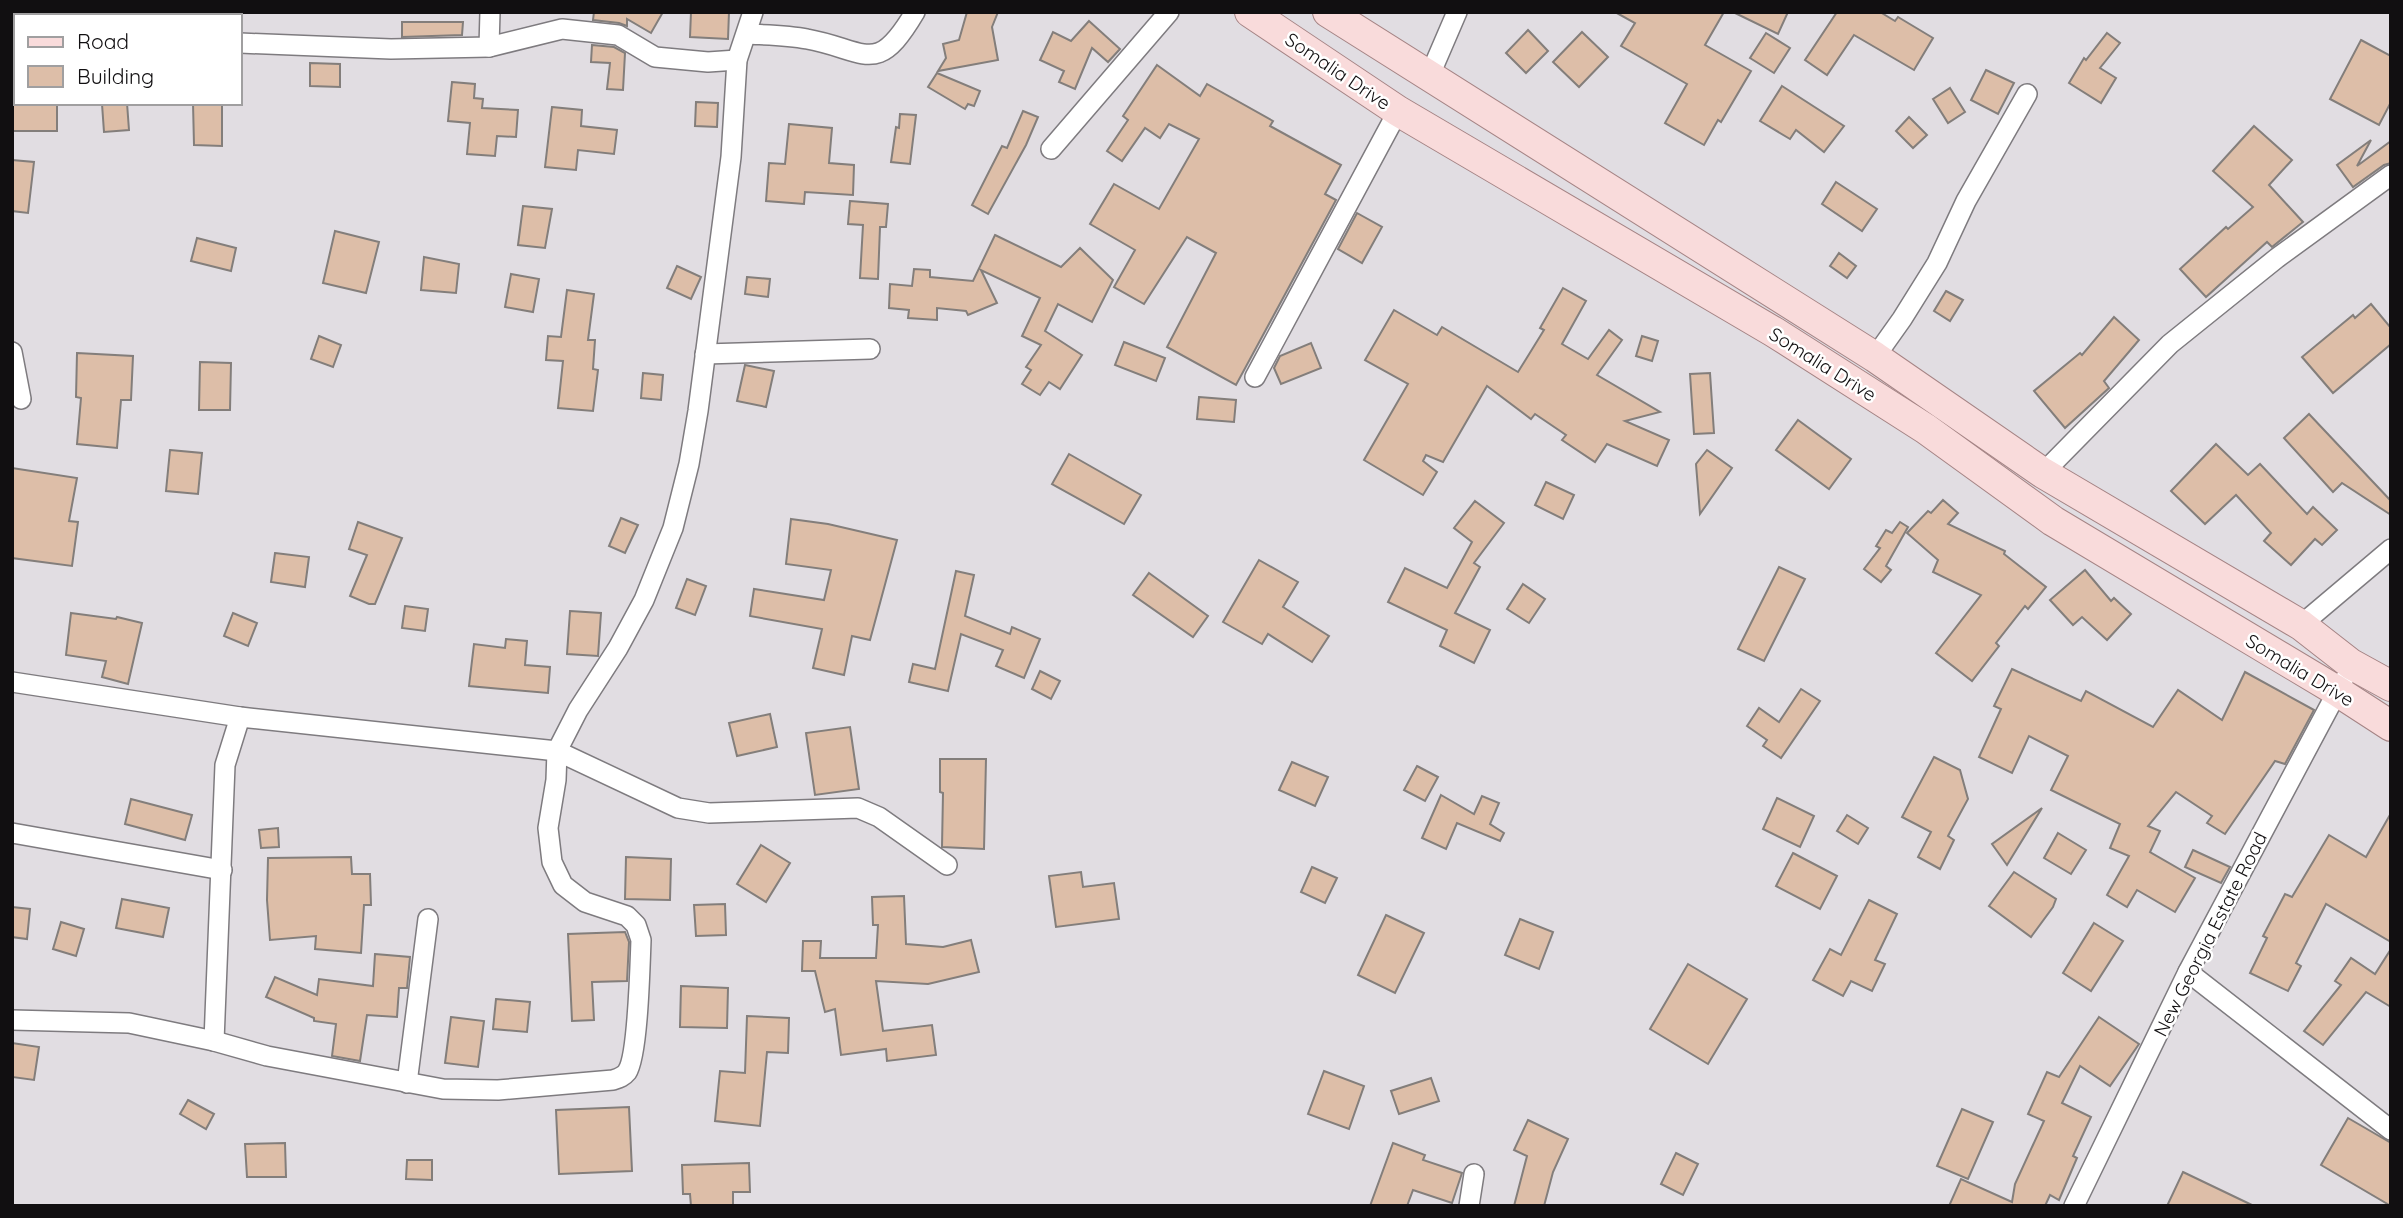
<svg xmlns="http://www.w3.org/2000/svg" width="2403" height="1218" viewBox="0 0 2403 1218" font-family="Quicksand,sans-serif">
<rect width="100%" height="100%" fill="#e1dde2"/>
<!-- building -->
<g fill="#ddbea8" stroke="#837e7b" stroke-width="2">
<path d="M594,12H663L651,33L627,19V26L619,23L593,20Z"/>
<path d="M691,12H729L728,39L690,37Z"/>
<path d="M967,12H998L992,27L998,60L938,71L946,58L943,44L959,40Z"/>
<path d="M1615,12H1724L1705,45L1751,71L1721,122L1718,120L1704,145L1665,123L1687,84L1621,46L1635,23Z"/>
<path d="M1733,12H1788L1778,34Z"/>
<path d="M1837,12H1880L1895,21L1898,17L1933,38L1914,70L1854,35L1827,75L1805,60Z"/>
<path d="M1089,21L1120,49L1108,62L1092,48L1075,89L1059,82L1064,71L1040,60L1053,32L1071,41Z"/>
<path d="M402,22H463L462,35L402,37Z"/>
<path d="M1528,30L1548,51L1526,73L1506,53Z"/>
<path d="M1582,32L1608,57L1579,87L1553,62Z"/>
<path d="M1766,33L1790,48L1774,73L1750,58Z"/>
<path d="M2107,33L2120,43L2100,68L2116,78L2101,103L2069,83L2084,58L2086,60Z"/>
<path d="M2361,40L2391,56V102L2379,125L2330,99Z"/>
<path d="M592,45L614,47L625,53L623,90L607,89L610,63L591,62Z"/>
<path d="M310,63L340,64V87L310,86Z"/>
<path d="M1157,65L1200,96L1207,84L1273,121L1270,126L1341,165L1325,194L1336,200L1236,385L1167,347L1216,253L1187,237L1144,304L1114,287L1135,250L1090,224L1114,184L1159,209L1199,139L1169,124L1160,138L1145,128L1122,161L1107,151L1128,120L1123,116Z"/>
<path d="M1986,70L2014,83L1998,114L1971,100Z"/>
<path d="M937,73L980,91L974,106L968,104L965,109L928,87Z"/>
<path d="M452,82L475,84L474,98L483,99L482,108L518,110L516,137L497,136L495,156L467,154L470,123L448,121Z"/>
<path d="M1782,86L1844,126L1824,152L1796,130L1790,139L1760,121Z"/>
<path d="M1950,88L1965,112L1948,123L1933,99Z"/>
<path d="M696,102L718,103L717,127L695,126Z"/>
<rect x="12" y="103" width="45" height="28"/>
<path d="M127,103L129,130L104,132L102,104Z"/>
<path d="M193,103H222V146L194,145Z"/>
<path d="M552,107L582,110L581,126L617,130L614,154L578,150L576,170L545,167Z"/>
<path d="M1023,111L1038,117L1026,145L988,214L972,205L1002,146L1007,148Z"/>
<path d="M900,114L916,115L910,164L891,162L896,127L899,128Z"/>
<path d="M1909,117L1927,135L1913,148L1896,131Z"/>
<path d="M789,124L832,128L829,163L854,165L853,195L805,192L804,204L766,201L769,163L785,164Z"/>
<path d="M2254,126L2292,160L2269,185L2303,222L2272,247L2267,242L2206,297L2180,269L2226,227L2228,229L2253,207L2213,171Z"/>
<path d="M2371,140L2357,166L2391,141V163L2384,165L2353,187L2337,165Z"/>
<path d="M12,160L34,162L28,213L12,211Z"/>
<path d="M1836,182L1877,209L1862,231L1822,204Z"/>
<path d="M850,201L888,204L886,227H880L878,279L860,278L863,225L848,224Z"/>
<path d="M523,206L552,209L545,248L518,245Z"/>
<path d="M1357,213L1382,227L1362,263L1338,249Z"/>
<path d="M335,231L379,242L366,293L323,283Z"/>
<path d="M995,235L1061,267L1080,248L1113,280L1092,322L1058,304L1045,331L1082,355L1060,389L1049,382L1040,395L1022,384L1031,370L1026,367L1041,345L1022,336L1040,298L981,270L997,303L968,315L966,311L937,308V320L908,318L909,310L889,308L890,284L912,286L914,269L930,270V277L973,281Z"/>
<path d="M197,238L236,248L231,271L191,261Z"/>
<path d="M1839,253L1856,266L1847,278L1830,266Z"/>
<path d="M424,257L459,264L456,293L421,290Z"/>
<path d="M677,266L701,277L691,299L667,288Z"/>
<path d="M511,274L539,279L533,312L505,307Z"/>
<path d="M747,277L770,279L768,297L745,294Z"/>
<path d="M1563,288L1586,301L1562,344L1588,359L1609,330L1622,340L1597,375L1660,412L1625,421L1669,440L1657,466L1607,444L1595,462L1562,440L1566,435L1535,414L1531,419L1487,386L1443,462L1426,455L1423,461L1437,472L1423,495L1364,460L1408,384L1365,360L1394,310L1437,335L1442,327L1518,372L1544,330L1540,328Z"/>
<path d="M567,290L594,294L588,340H595L593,369L598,370L593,411L558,408L563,361L546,360L548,336L561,337Z"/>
<path d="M1946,291L1963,300L1950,321L1934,311Z"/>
<path d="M2371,304L2391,328V344L2333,393L2302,357L2353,315L2355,318Z"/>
<path d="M2114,317L2139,340L2104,381L2109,388L2065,428L2034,391L2080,353L2082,355Z"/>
<path d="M319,336L341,345L333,367L311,359Z"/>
<path d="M1642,336L1658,341L1652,361L1636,356Z"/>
<path d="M1124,342L1165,358L1156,381L1115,365Z"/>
<path d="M1311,343L1321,368L1281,384L1274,368L1280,356Z"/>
<path d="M77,353L133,356L131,400H121L117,448L77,444L81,398L76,397Z"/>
<path d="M200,362L231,363L230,410H199Z"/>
<path d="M745,365L774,371L766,407L737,401Z"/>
<path d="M643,373L663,375L661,400L641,398Z"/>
<path d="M1710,373L1714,433L1694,434L1690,374Z"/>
<path d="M1199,397L1236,400L1234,422L1197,419Z"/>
<path d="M2309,414L2391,501V515L2342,483L2333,492L2284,438Z"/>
<path d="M1798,420L1851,459L1829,489L1776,450Z"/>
<path d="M2216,444L2248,475L2260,464L2307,514L2313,507L2337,530L2322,545L2315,539L2291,565L2264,541L2271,533L2236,495L2205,524L2171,491Z"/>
<path d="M170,450L202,453L198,494L166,491Z"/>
<path d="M1707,450L1732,468L1700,514L1696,464Z"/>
<path d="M1069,454L1141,495L1124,524L1052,484Z"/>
<path d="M12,468L77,478L69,521L78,522L72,566L12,558Z"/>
<path d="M1546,482L1574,495L1563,519L1535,505Z"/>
<path d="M1943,500L1958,513L1948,524L2005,551L2004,554L2046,587L2028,609L2025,606L1996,643L1999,646L1972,681L1936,653L1981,595L1933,572L1938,560L1907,533L1928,511L1931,513Z"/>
<path d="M1475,501L1504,523L1474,563L1480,567L1455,613L1490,630L1474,663L1440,646L1447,630L1388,602L1405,568L1447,588L1472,542L1454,528Z"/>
<path d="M621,518L638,525L625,553L609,546Z"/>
<path d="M791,519L828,524L897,540L870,640L852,636L844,675L813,668L822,629L750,616L754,589L824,600L831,570L786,564Z"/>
<path d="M358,522L402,538L375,604H369L350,596L367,555L349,549Z"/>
<path d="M1900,522L1908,527L1886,566L1891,570L1881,582L1864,569L1880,548L1876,546L1886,530L1892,533Z"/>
<path d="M275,553L309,557L305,587L271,582Z"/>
<path d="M1259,560L1298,582L1283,607L1329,636L1312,662L1268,634L1262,644L1223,622Z"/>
<path d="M1779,567L1805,579L1764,661L1738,649Z"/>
<path d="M2085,570L2111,601L2114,598L2131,614L2107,640L2082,617L2073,625L2050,600Z"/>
<path d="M956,571L974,575L965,616L1010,634L1012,627L1040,639L1024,678L996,666L1003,650L961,634L948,691L909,682L913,664L935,669Z"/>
<path d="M1149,573L1208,616L1193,637L1133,595Z"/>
<path d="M687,579L706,586L695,615L676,608Z"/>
<path d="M1523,584L1545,599L1529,623L1507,609Z"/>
<path d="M405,606L428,609L425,631L402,628Z"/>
<path d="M570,611L601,613L598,656L567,654Z"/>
<path d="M71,613L116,619L117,617L142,623L128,684L102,677L106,661L66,655Z"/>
<path d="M233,613L257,623L248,646L224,636Z"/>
<path d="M506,639L527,641L525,665L550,667L548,693L469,686L474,644L505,648Z"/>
<path d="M2012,669L2081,701L2086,691L2153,727L2178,690L2222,720L2245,672L2314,710L2285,764L2275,761L2225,834L2207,823L2212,816L2176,792L2148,826L2160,831L2150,852L2195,878L2175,912L2137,890L2127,907L2107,895L2129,856L2110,848L2120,824L2051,790L2068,756L2029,736L2012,773L1979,757L2001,709L1994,706Z"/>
<path d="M1040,671L1060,681L1051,699L1032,689Z"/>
<path d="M1801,689L1820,701L1781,758L1763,746L1767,740L1747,726L1759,708L1779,722Z"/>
<path d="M770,714L777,747L737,756L729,723Z"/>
<path d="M850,727L859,789L815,795L806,733Z"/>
<path d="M1934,757L1960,770L1968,799L1948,836L1954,840L1940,869L1918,857L1931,832L1902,817Z"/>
<path d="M940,759H986L984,849L942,847L943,793L940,792Z"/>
<path d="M1292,762L1328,777L1315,806L1279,790Z"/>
<path d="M1417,766L1438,777L1425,801L1404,790Z"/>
<path d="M1441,795L1474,814L1482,796L1499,803L1490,824L1504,833L1500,841L1457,823L1446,849L1422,838Z"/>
<path d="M1777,798L1814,816L1800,847L1763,829Z"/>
<path d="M131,799L192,815L185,840L125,824Z"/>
<path d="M2042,808L2007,865L1992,844Z"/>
<path d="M2391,813V942L2326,904L2296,963L2301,966L2288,991L2250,973L2267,938L2263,936L2285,894L2292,897L2329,835L2366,857Z"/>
<path d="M1847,815L1868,828L1858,844L1837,831Z"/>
<path d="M278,828L279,847L261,848L259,830Z"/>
<path d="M2058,833L2086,850L2071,874L2044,858Z"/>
<path d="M761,845L790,863L766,902L737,884Z"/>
<path d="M2193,850L2230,867L2221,883L2185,867Z"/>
<path d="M1793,853L1837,876L1820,909L1776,886Z"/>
<path d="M351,857L352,874H370L371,905H364L361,953L315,949L316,936L270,940L267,900L268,858Z"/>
<path d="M626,857L671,859L670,900L625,899Z"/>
<path d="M1312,867L1337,878L1325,903L1301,892Z"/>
<path d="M1081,872L1083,887L1114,883L1119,919L1056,927L1049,876Z"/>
<path d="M2014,872L2056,899L2053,907L2031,937L1989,906Z"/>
<path d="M904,896L906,944L943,947L971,940L979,972L928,984L876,981L883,1031L932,1025L936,1055L887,1061L886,1049L841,1055L835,1009L825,1012L815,971H802L803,941H821L820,958H876L878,925H873L872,897Z"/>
<path d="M122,899L169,908L163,937L116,928Z"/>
<path d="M1869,900L1897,914L1875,960L1885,964L1872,991L1851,981L1843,996L1813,980L1830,949L1841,955Z"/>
<path d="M725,904L726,935L696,936L694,905Z"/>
<path d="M12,907L30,909L27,939L12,937Z"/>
<path d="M1386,915L1424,933L1395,993L1358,975Z"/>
<path d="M1520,919L1553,932L1539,969L1505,955Z"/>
<path d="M61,922L84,929L76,956L53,949Z"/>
<path d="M2094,923L2123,941L2091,991L2063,973Z"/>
<path d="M625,932L629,942L627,981L592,982L594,1020L572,1021L568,934Z"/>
<path d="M2391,949V1007L2366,992L2323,1045L2304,1031L2341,985L2335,981L2351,958L2375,974Z"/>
<path d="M375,954L410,957L407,988H399L397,1017L367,1015L360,1061L332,1056L336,1024L314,1021V1018L266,997L275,977L317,995L319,979L373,986Z"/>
<path d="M1688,964L1747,999L1708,1064L1650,1029Z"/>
<path d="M681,986L728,988L727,1028L680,1027Z"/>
<path d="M496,999L530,1002L527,1032L493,1029Z"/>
<path d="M747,1016L789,1018L788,1053L767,1052L760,1126L715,1121L720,1071L745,1073Z"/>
<path d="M451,1017L484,1021L478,1067L445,1063Z"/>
<path d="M2099,1017L2139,1044L2110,1086L2080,1066L2062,1103L2091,1117L2073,1156L2077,1158L2059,1200L2050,1195L2045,1206H1949L1961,1179L2012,1202L2015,1184L2044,1121L2028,1114L2047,1072L2059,1077Z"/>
<path d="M12,1043L39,1047L34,1080L12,1077Z"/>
<path d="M1324,1071L1364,1086L1349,1129L1308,1114Z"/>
<path d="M1431,1078L1439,1101L1399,1114L1391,1091Z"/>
<path d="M188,1100L214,1114L206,1129L180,1114Z"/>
<path d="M629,1107L632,1171L559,1174L556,1110Z"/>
<path d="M1962,1109L1993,1122L1968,1179L1937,1166Z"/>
<path d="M2348,1118L2391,1143V1206L2321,1165Z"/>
<path d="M1528,1120L1568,1139L1553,1172L1544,1206H1514L1527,1156L1514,1150Z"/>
<path d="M285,1143L286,1177H247L245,1144Z"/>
<path d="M1393,1143L1425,1155L1423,1160L1462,1173L1452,1203L1413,1190L1407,1206H1370Z"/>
<path d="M1676,1153L1698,1164L1683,1195L1661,1184Z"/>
<path d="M407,1160H432V1180L406,1179Z"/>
<path d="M749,1163L750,1192H733V1206H691L690,1194H683L682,1165Z"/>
<path d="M2183,1172L2254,1206H2167Z"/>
</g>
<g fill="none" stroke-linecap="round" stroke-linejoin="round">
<!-- street casing -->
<g stroke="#7e7b7f" stroke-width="22">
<g id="street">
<path d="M186,16L187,12"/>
<path d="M12,24H16"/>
<path d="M747,34C766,35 788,35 807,39C867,50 876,78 915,12"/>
<path d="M240,43L391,49L489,47L562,29L618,35L655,57L708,62L737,60"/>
<path d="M489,47L490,12"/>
<path d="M1429,77L1457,12"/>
<path d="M1051,149L1169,12"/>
<path d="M12,352L21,399"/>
<path d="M705,354L870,349"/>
<path d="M1875,357L1902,319L1937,263L1966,201L2027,94"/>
<path d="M1255,377L1398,111"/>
<path d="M2043,473L2170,344L2277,258L2391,175"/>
<path d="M2301,625L2391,549"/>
<path d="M12,682L240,717L557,751L678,808L709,813L858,808L879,817L947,865"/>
<path d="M12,833L222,870"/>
<path d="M2188,972L2391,1130"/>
<path d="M12,1020L129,1023L214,1041L267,1056L443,1089L498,1090L613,1080C619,1078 623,1077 627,1072C638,1056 640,965 641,940L636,925L627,916L585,902L563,885L552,862L548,828L556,780L557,751L578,710L618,648L644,600L673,528L689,464L698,411L731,157L737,60L753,12"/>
<path d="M214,1041L225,765L240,717"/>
<path d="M407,1083L428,919"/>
<path d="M1469,1206L1474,1174"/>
<path d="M2074,1206L2188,972L2343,681"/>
</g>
</g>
<!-- primary casing -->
<g stroke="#a58485" stroke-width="32">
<g id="primary">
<path d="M1250,12L1398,111L1774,332L1926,429L2053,521L2337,691L2391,726"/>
<path d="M1328,12L1875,357L2043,473L2301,625L2351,664L2391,686"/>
</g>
</g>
<!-- street -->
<use href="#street" stroke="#fff" stroke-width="19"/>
<!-- primary -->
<use href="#primary" stroke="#f9dbdb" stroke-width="30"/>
</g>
<g text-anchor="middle" stroke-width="5" stroke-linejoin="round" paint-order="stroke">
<!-- street labels -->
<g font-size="19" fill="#110f11" stroke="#fff">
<text transform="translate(1338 71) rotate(34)" y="7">Somalia Drive</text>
<text transform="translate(1823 364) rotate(32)" y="7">Somalia Drive</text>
<text transform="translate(2300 670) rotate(31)" y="7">Somalia Drive</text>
<text transform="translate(2210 934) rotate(-63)" y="7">New Georgia Estate Road</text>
</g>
</g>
<!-- border -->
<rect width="2403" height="1218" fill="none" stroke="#110f11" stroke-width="28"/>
<!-- legend -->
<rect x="14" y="14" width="228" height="91" fill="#ffffff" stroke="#a09fa0" stroke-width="2"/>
<rect x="28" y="37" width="35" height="10" fill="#f9dbdb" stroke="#a09fa0" stroke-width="2"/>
<text x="77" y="49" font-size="21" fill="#110f11">Road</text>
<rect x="28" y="66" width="35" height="21" fill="#ddbea8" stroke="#a09fa0" stroke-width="2"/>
<text x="77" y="84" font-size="21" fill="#110f11">Building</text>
</svg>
